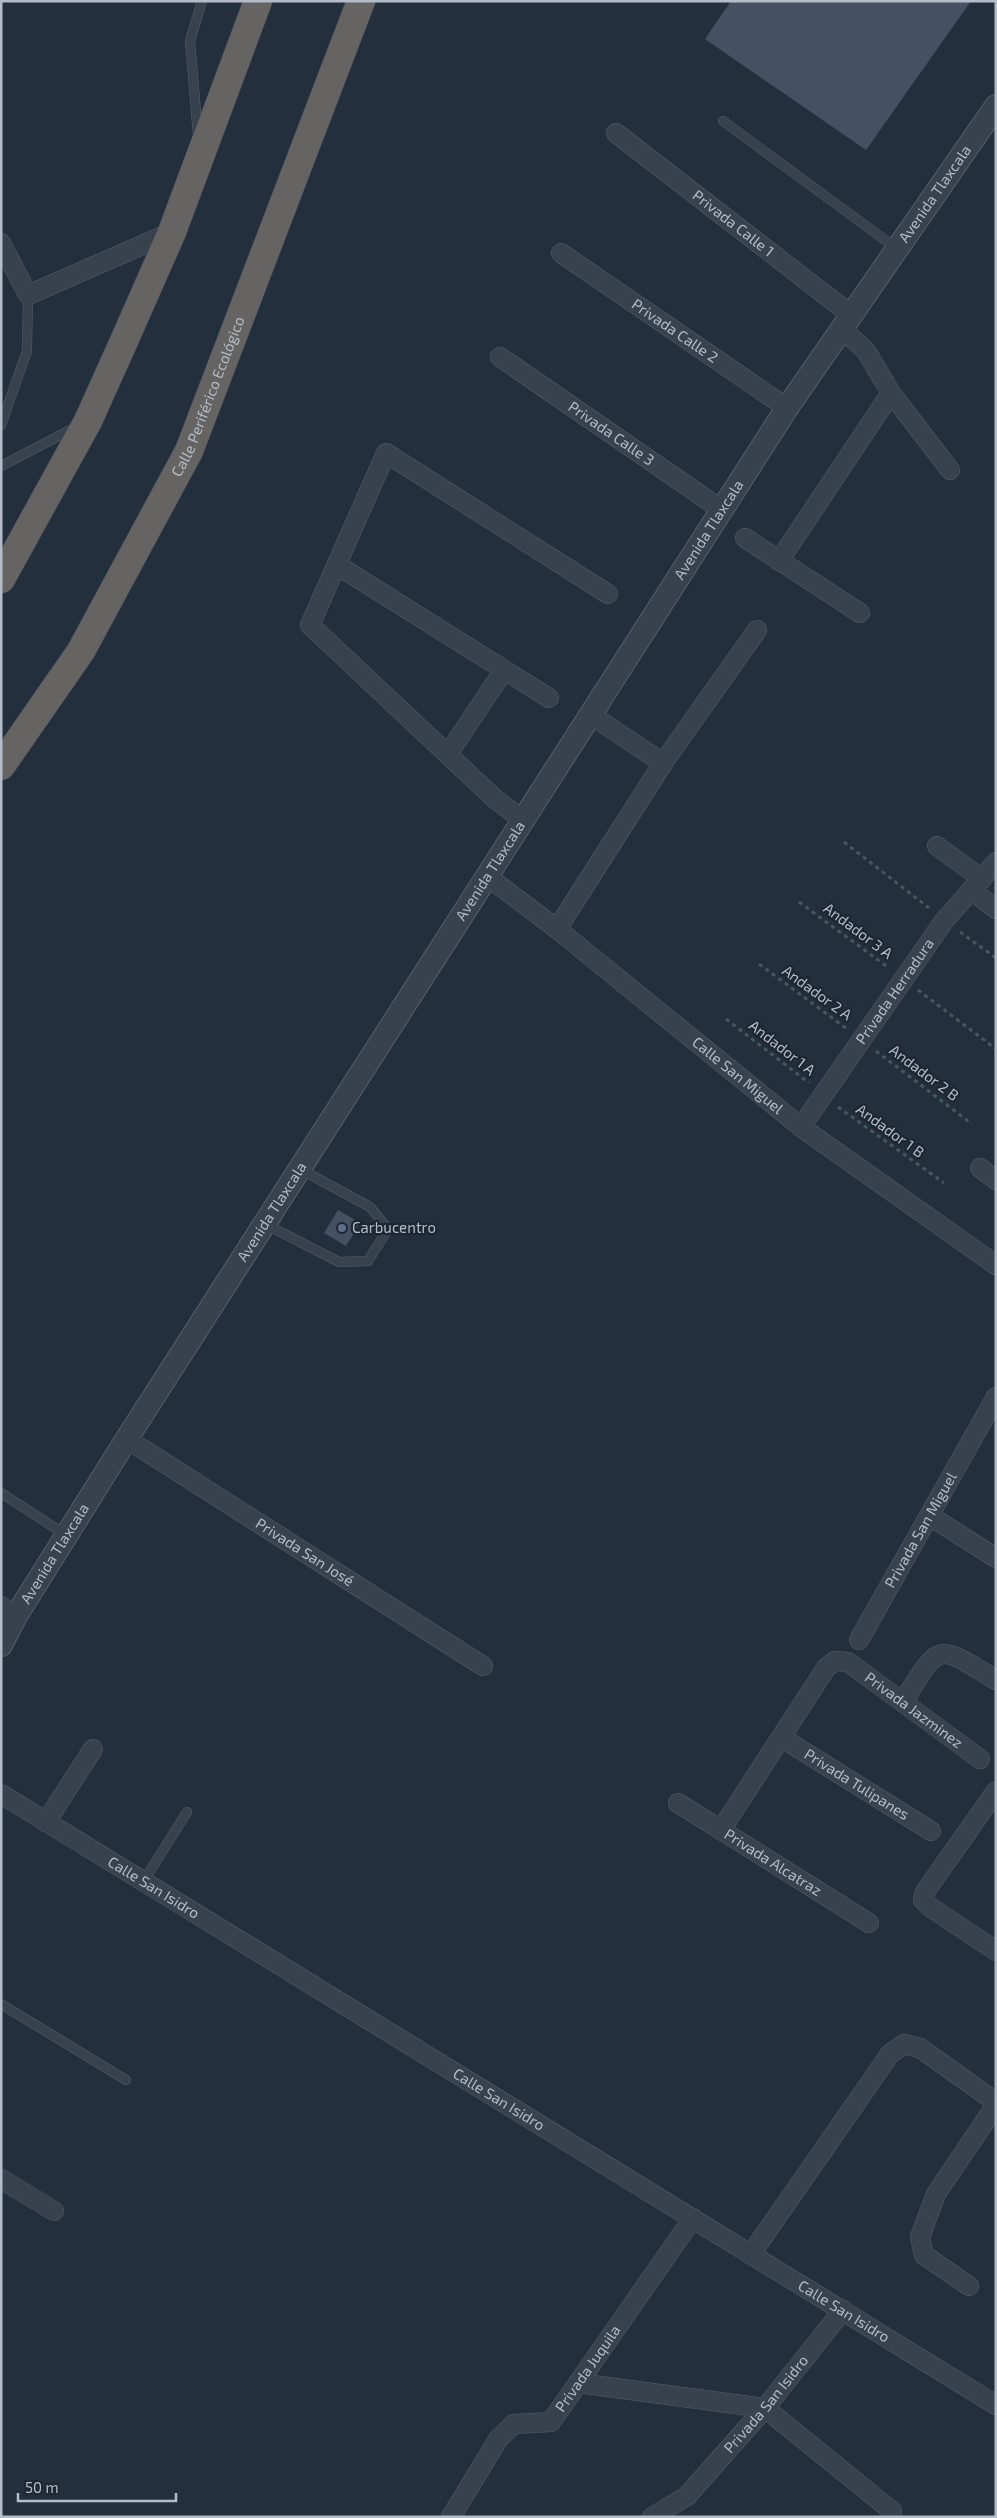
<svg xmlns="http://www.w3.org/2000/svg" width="997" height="2518" viewBox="0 0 997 2518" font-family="'Exo 2',sans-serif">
<rect width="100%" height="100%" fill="#242f3e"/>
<!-- building -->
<g fill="#455162">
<path d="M731,1H971L866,150L705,39Z"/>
<path d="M338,1210L360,1223L346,1246L324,1233Z"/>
</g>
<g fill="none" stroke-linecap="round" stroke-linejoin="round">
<!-- service casing -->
<g stroke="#565f6c" stroke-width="10">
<g id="service">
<path d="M723,121L896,248"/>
<path d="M198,136L190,41L202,1"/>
<path d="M1,425L27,351L28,295"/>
<path d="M1,466L76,427"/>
<path d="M265,1224L339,1262L368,1261L388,1229L370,1207L300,1169"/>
<path d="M1,1493L66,1535"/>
<path d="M143,1882L187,1812"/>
<path d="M1,2004L126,2080"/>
</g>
</g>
<!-- minor casing -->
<g stroke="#565f6c" stroke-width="20">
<g id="minor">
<path id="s1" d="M616,133L850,314"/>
<path d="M1,243L28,295L172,232"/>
<path id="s2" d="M561,253L787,408"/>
<path d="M841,328L866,351L891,393L950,470"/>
<path id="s3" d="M500,357L722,510"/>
<path d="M745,538L860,613"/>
<path d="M779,561L891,393"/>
<path d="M337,565L549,698"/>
<path d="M591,715L663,763"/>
<path d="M448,754L504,670"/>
<path d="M524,821L494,798L310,625L386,453L608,594"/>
<path d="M937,846L982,879"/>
<path id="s4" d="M488,877L557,929L801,1127L996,1265"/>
<path d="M971,890L996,909"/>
<path d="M557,929L663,763L757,630"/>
<path id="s5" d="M801,1127L944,921L996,862"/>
<path d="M980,1168L996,1180"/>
<path id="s6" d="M126,1440L141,1448L483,1666"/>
<path d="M930,1516L996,1558"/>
<path d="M1,1606L16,1616"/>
<path id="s7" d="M859,1640L996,1397"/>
<path d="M903,1702C940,1643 935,1642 996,1680"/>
<path id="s8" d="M782,1738L931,1831"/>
<path d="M996,1791L925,1892L923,1900L930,1907L996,1951"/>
<path id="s9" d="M1,1794L996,2405"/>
<path id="s10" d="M678,1803L869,1923"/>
<path d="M46,1822L93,1749"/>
<path id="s11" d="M721,1830L826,1668L835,1661L848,1662L980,1759"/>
<path d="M1,2179L54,2211"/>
<path d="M751,2254L890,2054L904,2044L920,2048L996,2102"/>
<path d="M969,2286L924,2255L920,2237L936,2194L996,2105"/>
<path d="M578,2383L765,2408L892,2511"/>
<path id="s12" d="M451,2517L499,2438L514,2424L551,2422L693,2218"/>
<path id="s13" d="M652,2517L687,2496L765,2408L843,2310"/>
</g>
</g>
<!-- tertiary casing -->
<g stroke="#565f6c" stroke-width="24">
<g id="tertiary">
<path id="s14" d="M1,1645L16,1616L126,1440L787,408L996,106"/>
</g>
</g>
<!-- trunk casing -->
<g stroke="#434c59" stroke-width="29">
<g id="trunk">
<path d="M1,579L88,421L124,341L172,232L258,1"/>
<path id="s15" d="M1,766L81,651L189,451L361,1"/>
</g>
</g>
<!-- path -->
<g stroke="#44595c" stroke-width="3" stroke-dasharray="4 4" stroke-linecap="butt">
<path d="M844,842L929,908"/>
<path d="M799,902L889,968"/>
<path d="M960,932L996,958"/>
<path d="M759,964L847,1029"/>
<path d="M918,990L996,1049"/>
<path d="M726,1019L809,1083"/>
<path d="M876,1051L972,1124"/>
<path d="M838,1107L944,1183"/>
</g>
<!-- service -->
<use href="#service" stroke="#38414e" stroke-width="9"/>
<!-- minor -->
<use href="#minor" stroke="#38414e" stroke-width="19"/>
<!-- tertiary -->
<use href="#tertiary" stroke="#38414e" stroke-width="22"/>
<!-- trunk -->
<use href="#trunk" stroke="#656462" stroke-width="28"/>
</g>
<!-- markers -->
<circle fill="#5c6f8a" stroke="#1d2633" stroke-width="2" cx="342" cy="1228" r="5"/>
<g text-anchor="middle" stroke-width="4.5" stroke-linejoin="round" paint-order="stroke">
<!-- street labels -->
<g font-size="15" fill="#b4bcc9" stroke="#1d2633">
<text dy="5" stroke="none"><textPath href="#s14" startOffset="1726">Avenida Tlaxcala</textPath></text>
<text dy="5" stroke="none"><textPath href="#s1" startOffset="148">Privada Calle 1</textPath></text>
<text dy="5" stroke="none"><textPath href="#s2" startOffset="138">Privada Calle 2</textPath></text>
<text dy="5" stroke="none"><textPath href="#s15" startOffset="425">Calle Periférico Ecológico</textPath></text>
<text dy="5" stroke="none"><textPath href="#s3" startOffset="135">Privada Calle 3</textPath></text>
<text dy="5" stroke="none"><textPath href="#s14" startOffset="1321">Avenida Tlaxcala</textPath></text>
<text dy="5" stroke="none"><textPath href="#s14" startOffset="916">Avenida Tlaxcala</textPath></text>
<text transform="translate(858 931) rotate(37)" y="5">Andador 3 A</text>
<text dy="5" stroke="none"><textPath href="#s5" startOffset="165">Privada Herradura</textPath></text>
<text transform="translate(817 993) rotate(36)" y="5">Andador 2 A</text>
<text transform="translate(782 1048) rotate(38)" y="5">Andador 1 A</text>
<text transform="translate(924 1073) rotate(37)" y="5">Andador 2 B</text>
<text dy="5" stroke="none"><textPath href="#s4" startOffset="319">Calle San Miguel</textPath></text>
<text transform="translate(890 1131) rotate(36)" y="5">Andador 1 B</text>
<text dy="5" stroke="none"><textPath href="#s14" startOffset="511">Avenida Tlaxcala</textPath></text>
<text dy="5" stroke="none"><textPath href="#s7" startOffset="126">Privada San Miguel</textPath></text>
<text dy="5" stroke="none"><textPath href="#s6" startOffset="211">Privada San José</textPath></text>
<text dy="5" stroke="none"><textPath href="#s14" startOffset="106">Avenida Tlaxcala</textPath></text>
<text dy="5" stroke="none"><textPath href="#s11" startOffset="299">Privada Jazminez</textPath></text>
<text dy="5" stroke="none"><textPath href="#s8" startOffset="88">Privada Tulipanes</textPath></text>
<text dy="5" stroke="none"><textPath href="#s10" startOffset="112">Privada Alcatraz</textPath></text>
<text dy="5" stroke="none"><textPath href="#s9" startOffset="179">Calle San Isidro</textPath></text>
<text dy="5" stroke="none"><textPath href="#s9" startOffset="584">Calle San Isidro</textPath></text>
<text dy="5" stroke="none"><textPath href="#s9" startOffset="989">Calle San Isidro</textPath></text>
<text dy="5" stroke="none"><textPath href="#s12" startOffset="215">Privada Juquila</textPath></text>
<text dy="5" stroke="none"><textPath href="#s13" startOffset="162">Privada San Isidro</textPath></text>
</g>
<!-- poi labels -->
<g font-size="15" fill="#b4bcc9" stroke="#1d2633" text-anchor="start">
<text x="352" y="1233">Carbucentro</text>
</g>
</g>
<!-- border -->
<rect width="997" height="2518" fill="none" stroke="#b4bcc9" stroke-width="5"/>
<!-- scale -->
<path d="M18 2493v8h158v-8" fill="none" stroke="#b4bcc9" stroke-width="2.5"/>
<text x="25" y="2493" font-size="15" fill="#b4bcc9" stroke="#1d2633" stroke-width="4" paint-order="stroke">50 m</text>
</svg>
